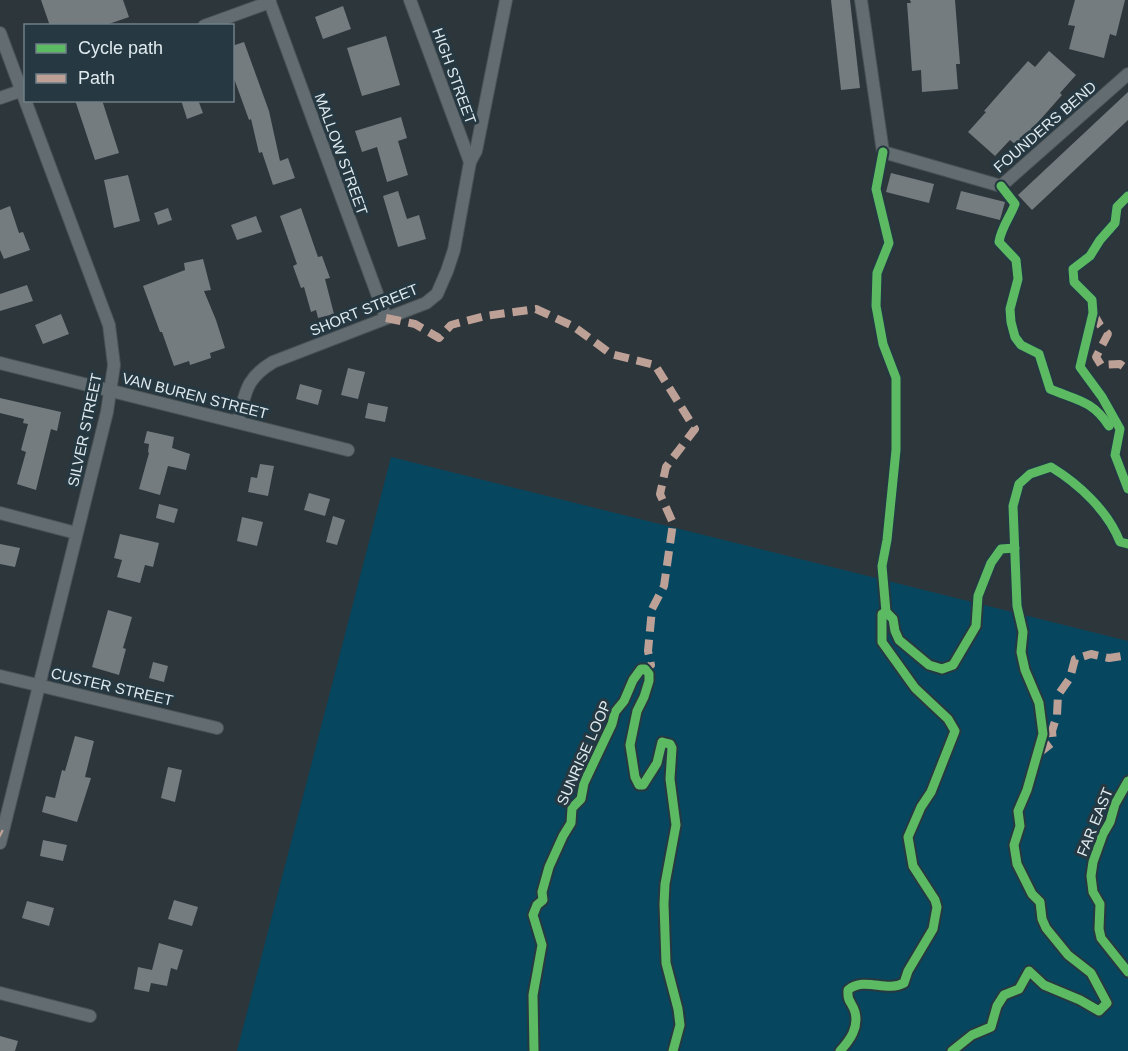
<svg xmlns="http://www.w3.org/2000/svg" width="1128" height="1051" viewBox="0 0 1128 1051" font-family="Helvetica,sans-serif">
<rect width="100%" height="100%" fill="#2c363b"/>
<!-- green -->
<path fill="#06475f" d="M391,457L1128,641V1051H237Z"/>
<!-- building -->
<g fill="#747c80">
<path d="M41,0H123L129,17L103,26H50Z"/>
<path d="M831,0H850L860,88L841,90Z"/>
<path d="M910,0H955L960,64H956L958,89L922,92L921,70L912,71L907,3H911Z"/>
<path d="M1075,0H1125L1116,36L1110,34L1104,58L1069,49L1075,26L1068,25Z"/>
<path d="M343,6L351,29L323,39L315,17Z"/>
<path d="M386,36L400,85L362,96L347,48Z"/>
<path d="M244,42L269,111L280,161L288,158L295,178L273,185L262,152L259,153L251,119L249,120L232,73V46Z"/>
<path d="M1049,51L1076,75L1060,93L1062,95L1017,146L1010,140L995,156L968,132L986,112L984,111L1028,61L1035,67Z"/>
<path d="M1128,92V120L1032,210L1018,195Z"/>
<path d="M75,100H102L119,153L95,160Z"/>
<path d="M181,100H198L203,113L187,119Z"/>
<path d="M401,117L407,138L398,141L408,175L387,182L377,147L362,152L355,131Z"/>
<path d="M891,173L934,184L929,203L886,192Z"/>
<path d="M128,175L140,221L114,228L104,180Z"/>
<path d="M398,191L407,219L419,215L426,239L398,247L383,196Z"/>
<path d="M961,191L1005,202L1000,220L956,209Z"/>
<path d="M10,206L19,233L23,232L30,250L4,259L0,250V210Z"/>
<path d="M168,208L172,220L158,225L154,213Z"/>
<path d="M301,208L318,257L322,256L330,278L325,279L334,314L318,318L316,310L311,312L304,287L301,288L293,266L297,264L280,216Z"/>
<path d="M256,216L262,232L237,240L231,225Z"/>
<path d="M203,259L211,290L204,291L216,320L225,348L210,353L211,358L190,365L189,361L174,366L162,332H160L143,286L185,270L184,263Z"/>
<path d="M27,285L33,301L0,311V294Z"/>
<path d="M61,314L69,334L43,344L35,325Z"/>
<path d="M348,368L365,372L358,399L341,395Z"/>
<path d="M300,384L322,390L318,405L296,399Z"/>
<path d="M0,398L61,412L57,431L51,429L36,490L17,484L26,452L21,450L28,424L23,423L24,419L0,413Z"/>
<path d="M368,403L388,407L385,422L365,418Z"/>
<path d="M147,431L174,437L172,448L190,454L186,470L168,466L160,495L139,489L149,453L148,452L149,444L144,443Z"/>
<path d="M260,464L274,466L268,496L248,492L251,477L257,478Z"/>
<path d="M309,493L330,499L325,516L304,510Z"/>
<path d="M159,504L178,509L174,523L156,518Z"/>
<path d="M333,516L345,520L337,545L326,542Z"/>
<path d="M242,517L263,522L257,546L237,541Z"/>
<path d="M120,534L159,543L153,567L145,565L140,583L117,577L122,560L114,558Z"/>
<path d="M0,544L20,548L15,567L0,564Z"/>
<path d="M108,610L132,617L123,648L126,649L119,675L92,667Z"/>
<path d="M153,662L168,666L164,682L149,678Z"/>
<path d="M75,736L94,741L85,777L91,778L77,822L42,812L46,796L55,798L62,770L65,771Z"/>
<path d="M168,767L182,770L175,802L161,798Z"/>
<path d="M43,840L67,845L63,861L40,856Z"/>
<path d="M174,900L198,907L192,926L168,919Z"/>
<path d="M27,901L54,908L49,926L22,918Z"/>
<path d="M159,943L183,950L177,970L171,968L167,986L151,983L149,992L134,989L138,967L152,970Z"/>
<path d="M0,1036L18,1041L15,1051H0Z"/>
</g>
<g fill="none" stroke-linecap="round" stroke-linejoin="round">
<!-- minor casing -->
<g stroke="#495357" stroke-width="14">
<g id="minor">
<path d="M269,0L386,318"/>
<path d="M410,0L470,162"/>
<path d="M861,0L883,152L1001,186L1128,74"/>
<path d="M204,26L270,2"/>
<path d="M0,33L109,325L114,365L107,412L0,843"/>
<path d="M0,98L26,89"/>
<path d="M0,363L348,450"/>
<path d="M238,421C246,392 245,379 273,362L426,303L437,294L447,271L454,250L470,162L476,151L506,0"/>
<path d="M0,513L76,533"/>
<path d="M0,676L217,728"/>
<path d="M0,993L90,1016"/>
</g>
</g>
<!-- minor -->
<use href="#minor" stroke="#636c70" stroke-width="12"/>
<!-- quiet -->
<g stroke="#bda197" stroke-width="8" stroke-dasharray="15 8" stroke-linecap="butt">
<path d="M1093,313L1100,325L1108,334L1096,357L1101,365L1120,364L1128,370"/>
<path d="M386,318L415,324L439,338L451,325L485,316L536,309L573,326L611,354L655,365L695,429L666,467L660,494L673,523L664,586L652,609L648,651L651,665L645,669"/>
<path d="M1039,753L1053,742L1052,731L1057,715L1058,695L1070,678L1075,659L1091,654L1109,658L1128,655"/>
<path d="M0,833L2,834"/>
</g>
<!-- cycleway casing -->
<g stroke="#263841" stroke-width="13">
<g id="cycleway">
<path d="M883,152L876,189L889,243L877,273L876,306L883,344L896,378V450L887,540L882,566L886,612"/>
<path d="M1001,186L1015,204C1010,217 1001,228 999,242L1016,260L1018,279L1010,309L1011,322L1015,337L1021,345L1039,354L1050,389C1076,400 1092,400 1109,426"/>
<path d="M1128,196L1117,207L1115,223L1100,240L1090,256L1073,269L1074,282L1092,300L1093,313L1080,367L1102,397L1120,429L1115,455L1128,489"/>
<path d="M1128,781L1115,804L1110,822L1103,834L1093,862L1091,876L1093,892L1100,904L1099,929L1101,938L1128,972"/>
<path d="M534,1051L533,995L542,945L533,915L537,905L543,900L542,892L549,867L563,836L571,823L572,808L581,799L584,783L612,724L615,712L624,701L633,680L641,669H645L649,674V681L644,697L637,711L630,745L635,777L639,785H643L657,763L662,742L670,744L672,748L670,779L676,825L665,884L664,904L666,963L678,1009L680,1025L673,1051"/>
<path d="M840,1051C850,1040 859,1028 855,1012C852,1002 847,1002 848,990C865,976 886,993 904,983L908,971L933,929L937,907L935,900L913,866L908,837L921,807L931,792L955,731L948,719L915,688L882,642V614L886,612L893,619L895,631L899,640L929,665L942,669L953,665L976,626L978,596L991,563L1001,549L1015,548"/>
<path d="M952,1051L972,1035L991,1027L997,1006L1004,995L1019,989L1029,971L1044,985L1080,1000L1099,1011L1107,1003L1091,973L1068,955L1046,928L1042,919L1040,902L1032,894L1017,864L1014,845L1020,826L1018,811L1027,790L1043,734L1039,703L1025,670L1021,652L1023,632L1017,606L1013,506L1019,484L1030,474L1051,467C1079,484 1108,511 1120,542L1128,544"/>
</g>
</g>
<!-- cycleway -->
<use href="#cycleway" stroke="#5cba63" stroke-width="9"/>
</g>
<g text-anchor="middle" stroke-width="6" stroke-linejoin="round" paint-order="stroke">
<!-- street labels -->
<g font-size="15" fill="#dfeaef" stroke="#263841">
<text transform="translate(454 76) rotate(70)" y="5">HIGH STREET</text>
<text transform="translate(1045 127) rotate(-41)" y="5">FOUNDERS BEND</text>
<text transform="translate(341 154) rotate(70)" y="5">MALLOW STREET</text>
<text transform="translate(364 310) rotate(-22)" y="5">SHORT STREET</text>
<text transform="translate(195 396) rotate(14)" y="5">VAN BUREN STREET</text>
<text transform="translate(85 430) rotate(-78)" y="5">SILVER STREET</text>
<text transform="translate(112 687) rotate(13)" y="5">CUSTER STREET</text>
<text transform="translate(584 753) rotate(-66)" y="5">SUNRISE LOOP</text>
<text transform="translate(1095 822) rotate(-68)" y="5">FAR EAST</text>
</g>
</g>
<!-- legend -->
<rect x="24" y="24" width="210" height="78" fill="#263841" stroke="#707f87" stroke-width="1.5"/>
<rect x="36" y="44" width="30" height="9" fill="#5cba63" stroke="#707f87" stroke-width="1.5"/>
<text x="78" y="54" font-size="18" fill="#dfeaef">Cycle path</text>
<rect x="36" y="74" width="30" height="9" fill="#bda197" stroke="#707f87" stroke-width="1.5"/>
<text x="78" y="84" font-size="18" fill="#dfeaef">Path</text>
</svg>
